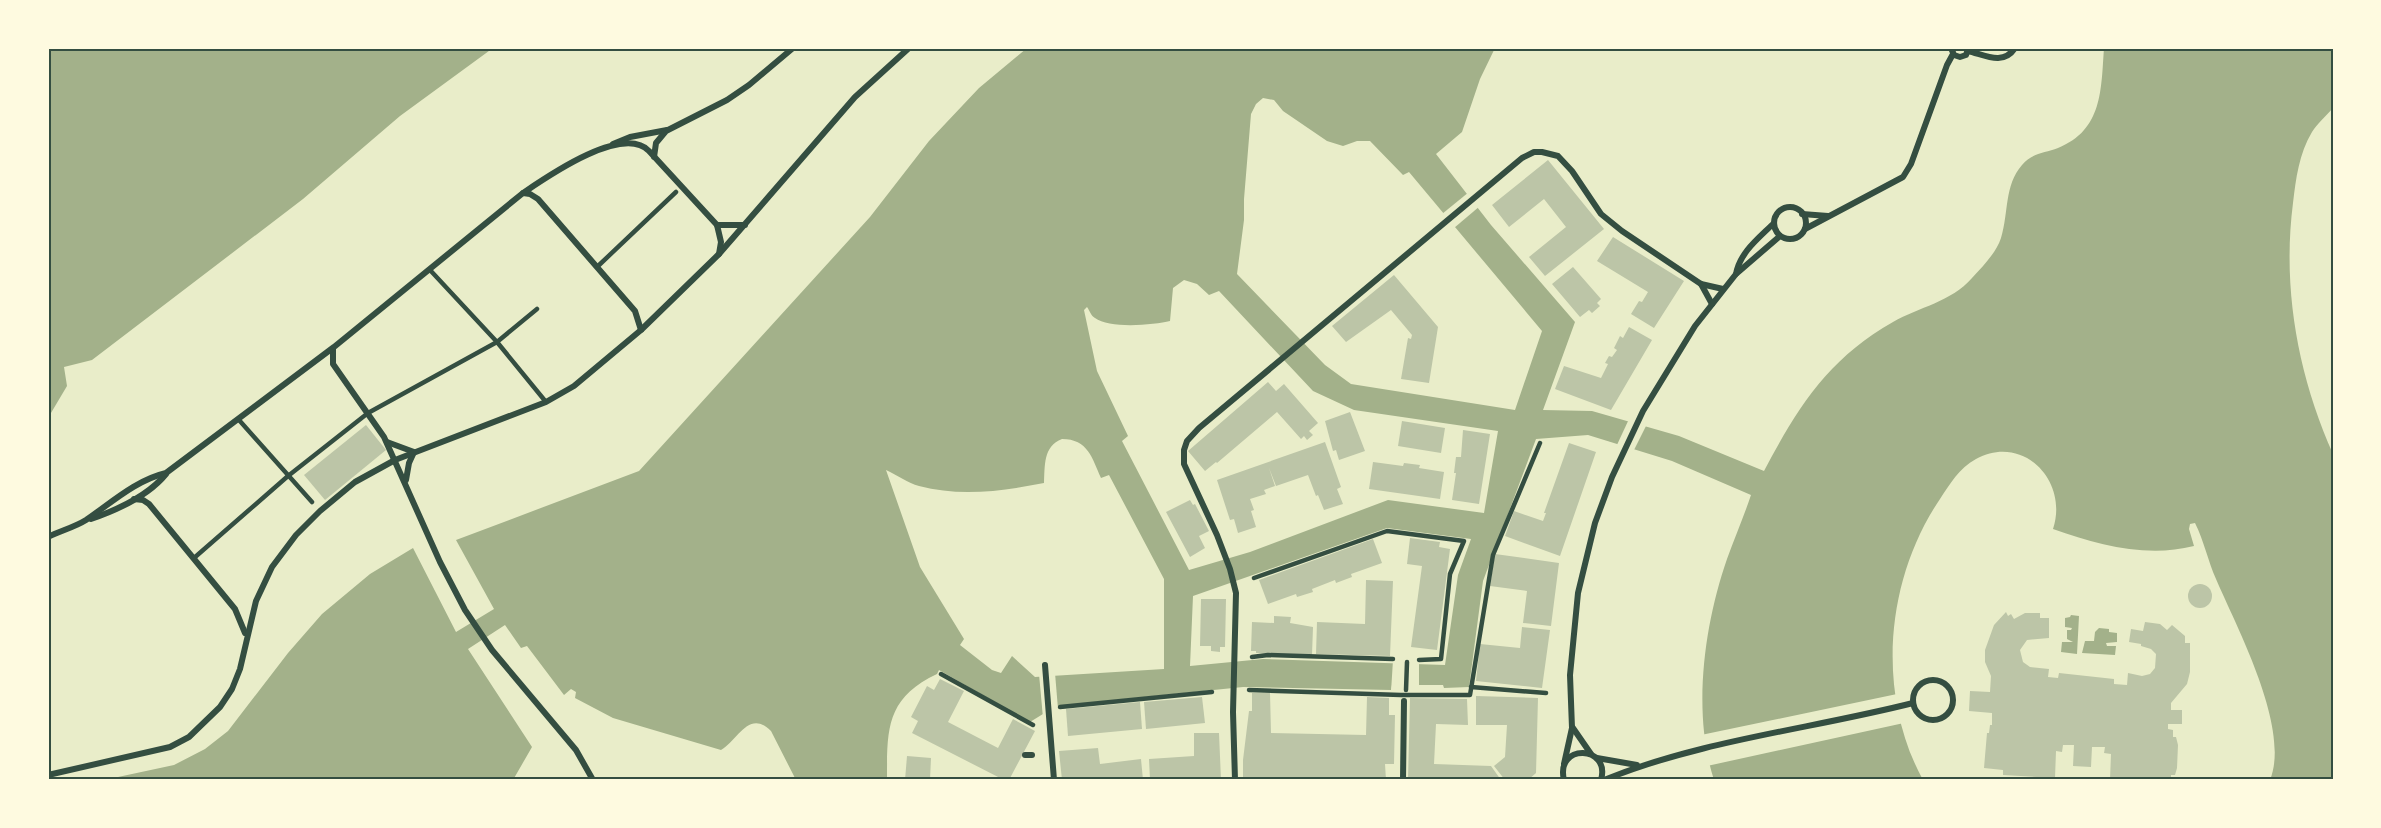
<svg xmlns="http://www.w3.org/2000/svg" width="2381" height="828" viewBox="0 0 2381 828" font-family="Lato,sans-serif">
<rect width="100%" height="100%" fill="#e9edc9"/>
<!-- water -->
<g fill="#a3b18a" fill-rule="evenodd">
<path d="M48,48H493L400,116L303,199L92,360L64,367L67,386L48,418Z"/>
<path d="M1027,48H1495L1480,79L1462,132L1436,154L1491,225L1575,322L1543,410L1592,411L1679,436L1764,471C1798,407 1828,359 1893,322C1919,307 1951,302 1972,278C1983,266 1996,253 2001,238C2009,212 2004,186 2022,165C2032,153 2045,153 2058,148C2103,130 2101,89 2104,48H2333V108C2326,116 2317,124 2312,132C2299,154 2296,178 2293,203C2282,289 2298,375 2333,454V780H2270C2291,728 2237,628 2216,579C2208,561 2204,541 2195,523L2190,524L2189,529L2194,546C2147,558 2098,545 2053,529C2069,481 2023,433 1976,459C1959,468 1950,484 1940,499C1885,580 1876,694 1923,780H1714C1692,713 1704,625 1727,559C1735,537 1744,516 1751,495L1672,461L1588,435L1536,439L1483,581L1469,687L1444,688L1443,685H1392L1391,690L1243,687L1056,706L1030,722L939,670L937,674C886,698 887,729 887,780H796L771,731C749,709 738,740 721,750L613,718L575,698L576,692L571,689L564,695L527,646L521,648L505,625L468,649L532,747L513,780H104L174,765L205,749L228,731L288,653L322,614L370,574L413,548L456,632L494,609L456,540L639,471L870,217L929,141L979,88ZM1263,98L1274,100L1283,111L1327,141L1343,146L1357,141H1370L1403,175L1409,172L1542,331L1515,410L1351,384L1325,365L1237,274L1244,220V199L1251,114L1256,104ZM1184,280L1197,284L1209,295L1219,291L1313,391L1354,410L1498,431L1484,513L1388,500L1250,552L1189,570L1122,441L1128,436L1097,371L1084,310L1087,307C1090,311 1091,316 1095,318C1109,329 1154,325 1170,321L1173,288ZM1062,439C1088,439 1092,458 1101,478L1109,475L1164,579V669L1035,677L1012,656L1001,673L992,670L960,645L964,639L920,567L886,470C897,475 908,483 919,486C960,497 1003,491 1044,483C1045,466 1043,446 1062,439ZM1387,528L1471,539L1458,575L1445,665L1263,659L1190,666L1193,596Z"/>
<path d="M2071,615L2079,616L2077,654L2061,652L2062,642H2073L2067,639V630H2071L2072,628L2065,627V618L2070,617Z"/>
<path d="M2099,628L2109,629V632L2117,633V642L2106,643L2107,646H2116L2115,655L2082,653L2085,641H2094L2095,632Z"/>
</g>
<!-- pier -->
<g fill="#e9edc9">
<path d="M1469,192L1480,206L1454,228L1442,214Z"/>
<path d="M1629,419L1647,424L1633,452L1616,447Z"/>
<path d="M1393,660L1419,661V688H1394L1391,692Z"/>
<path d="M1055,673L1058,709L1043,718L1039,674Z"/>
<path d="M1897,694L1904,723L1707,766L1701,735Z"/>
</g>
<!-- building -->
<g fill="#bcc5a7">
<path d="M1548,160L1604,229L1545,276L1529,257L1566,227L1544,199L1509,227L1492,205Z"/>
<path d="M1613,237L1684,281L1654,328L1631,314L1639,301L1642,302L1648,292L1597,261Z"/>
<path d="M1573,267L1601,299L1597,303L1600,306L1592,313L1589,310L1580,317L1552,284Z"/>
<path d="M1394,275L1438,327L1429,383L1401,379L1408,338L1411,339L1412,335L1391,310L1346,342L1332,326Z"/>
<path d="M1629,327L1652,340L1611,410L1555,389L1564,366L1601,378L1608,364L1605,363L1609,356L1612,357L1617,350L1614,348L1620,336L1623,338Z"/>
<path d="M1268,382L1276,391L1284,384L1318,423L1309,431L1313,435L1307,440L1304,436L1301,439L1277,412L1217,463L1216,462L1205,471L1188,451Z"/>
<path d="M1350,412L1365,451L1339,460L1336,450L1333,451L1325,421Z"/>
<path d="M1402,421L1445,428L1441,453L1398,446Z"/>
<path d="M366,425L386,450L325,500L304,475Z"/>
<path d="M1463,430L1490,434L1479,504L1452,500L1456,473H1454L1456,457H1461Z"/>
<path d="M1325,442L1341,487L1337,489L1343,504L1324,510L1318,495L1316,496L1308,475L1276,486L1269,468L1275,486L1264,490L1266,494L1250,499L1254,510L1251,511L1256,527L1238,533L1234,519L1230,520L1217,480Z"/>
<path d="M1569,443L1596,452L1560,556L1505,536L1514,511L1543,521L1546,513H1544Z"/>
<path d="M1373,462L1403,466L1404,463L1420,465L1419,468L1444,472L1440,499L1369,489Z"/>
<path d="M1190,500L1193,505L1195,504L1209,531L1199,536L1205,548L1190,557L1166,512Z"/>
<path d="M1410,538L1440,542L1439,547L1450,549L1437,650L1411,647L1422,566L1407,564Z"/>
<path d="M1373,539L1382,563L1351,574L1352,577L1336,583L1335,580L1312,589L1313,592L1297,597L1296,594L1268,604L1259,580Z"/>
<path d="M1495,554L1559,563L1551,626L1523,623L1527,591L1490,586Z"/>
<path d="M1366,580L1393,581L1390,656L1316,654L1317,622L1365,624Z"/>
<circle cx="2200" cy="596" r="12"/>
<path d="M1201,599H1226L1225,647H1220V652L1211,651V646H1200Z"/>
<path d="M2006,612L2008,616L2011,614L2014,619L2025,613H2040V618H2049V638L2027,640L2020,650L2023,662L2030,667L2049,669L2048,677L2058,678L2059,673L2114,679V684L2127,685L2128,673L2142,676L2150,674L2155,668L2156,654L2151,649L2141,646V644L2129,642L2131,629L2143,631L2145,622L2160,624L2167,630L2172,625L2185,636V643H2190V672L2187,684L2171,703V710H2182V724H2168V729L2173,730V737H2176L2178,745L2177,768L2175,775H2171V780H2110L2111,754L2104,753L2105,747H2092L2091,767L2073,766L2074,745H2063L2062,752L2056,751L2055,778L2003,775V770L1984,768L1987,733H1989L1990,725H1992V713L1969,711L1970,691L1990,692L1991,676L1985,662V650L1994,625Z"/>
<path d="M1274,616L1291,617L1290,623L1313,627L1312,655L1256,653V651H1251L1252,622L1274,623Z"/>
<path d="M1522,627L1550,630L1542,688L1476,681L1480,644L1520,648Z"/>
<path d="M940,679L964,691L948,722L998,748L1013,719L1035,731L1009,780H1004L912,733L918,721L911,717L927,686L934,690Z"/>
<path d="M1252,693H1270L1271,733L1366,735L1367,697L1389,698V715H1395L1394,764H1385L1386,780H1243V760L1249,711H1252Z"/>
<path d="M1476,696L1538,698L1536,773L1528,780H1505L1494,766L1505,757L1507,725H1476Z"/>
<path d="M1202,697L1205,723L1146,729L1144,702Z"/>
<path d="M1410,698L1467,699L1468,725L1436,724L1434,764L1491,766L1501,780H1408Z"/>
<path d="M1140,702L1142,729L1068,736L1066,709Z"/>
<path d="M1194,733H1219L1221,780H1150L1149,759L1194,756Z"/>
<path d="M1098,748L1100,764L1141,759L1143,780H1062L1059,751Z"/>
<path d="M907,756L931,758L930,780H905Z"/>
</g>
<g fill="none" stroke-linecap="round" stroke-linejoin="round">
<!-- pedestrian -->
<g stroke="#344e41" stroke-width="4.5">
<path d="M597,267L676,192"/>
<path d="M430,270L497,342L546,402"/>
<path d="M239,420L312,502"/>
<path d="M194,558L288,476L368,413L497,342L537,309"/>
<path d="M1254,578L1387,531L1464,541L1450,574L1441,659L1419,660"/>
<path d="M1252,657L1268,655L1393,659"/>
<path d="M941,674L1033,725"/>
<path d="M1471,687L1546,693"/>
<path d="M1249,690L1401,695H1470L1493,555L1540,443"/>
<path d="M1406,690L1407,662"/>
<path d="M1060,707L1212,692"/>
</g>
<!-- minor -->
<g stroke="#344e41" stroke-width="6">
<path d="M1951,48L1954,55L1960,57L1966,55L1968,49"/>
<path d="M1968,51C1985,55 2003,66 2015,48"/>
<path d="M613,144L630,137L667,130"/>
<path d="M654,157L656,143L666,131L727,100L749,85L793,48"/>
<path d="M523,193L530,194L538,199L635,311L641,330"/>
<circle cx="1790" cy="223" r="16"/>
<path d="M1802,214L1828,216"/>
<path d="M717,225H745"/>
<path d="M1805,229L1903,177L1911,164L1947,65L1953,54"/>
<path d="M719,254L855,97L909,48"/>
<path d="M1736,274C1740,252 1759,238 1774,223"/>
<path d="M1701,284L1712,304"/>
<path d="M333,349V364L384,437L440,562L465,610L492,650L576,750L593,780"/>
<path d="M387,442L414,452L409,463L406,480"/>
<path d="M134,499L143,500L149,504L235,609L245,633"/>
<path d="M91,519C117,510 148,496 166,474"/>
<path d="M48,537C60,531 75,527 86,520C111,503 136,480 166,473L334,347L523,193C548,176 623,124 649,151L717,225L721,242L719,254L641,330L574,386L546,402L395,460L355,482L320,511L296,535L272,567L256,601L240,669L232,689L220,707L189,737L170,747L48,775"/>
<path d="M1045,665L1054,780"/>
<circle cx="1933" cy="700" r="20"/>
<path d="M1573,728L1591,754"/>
<path d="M1025,755H1032"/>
<path d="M1597,758L1637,765"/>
<path d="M1564,764L1572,728L1570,675L1578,593L1595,523L1612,477L1643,411L1695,326L1736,274L1780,236"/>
<path d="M1235,780L1233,712L1236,593L1230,569L1217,535L1184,464V450L1187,441L1199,428L1522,158L1534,152H1542L1558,156L1572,171L1601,214L1622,231L1701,284L1723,289"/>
<path d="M1403,780L1404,701"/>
<path d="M1564,780C1555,743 1611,745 1601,780"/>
<path d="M1604,780C1702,740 1811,729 1913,703"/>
</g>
</g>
<!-- border -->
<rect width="2381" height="828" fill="none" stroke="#fefae0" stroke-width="99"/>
<rect x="50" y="50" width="2282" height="728" fill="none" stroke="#344e41" stroke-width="2"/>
</svg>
